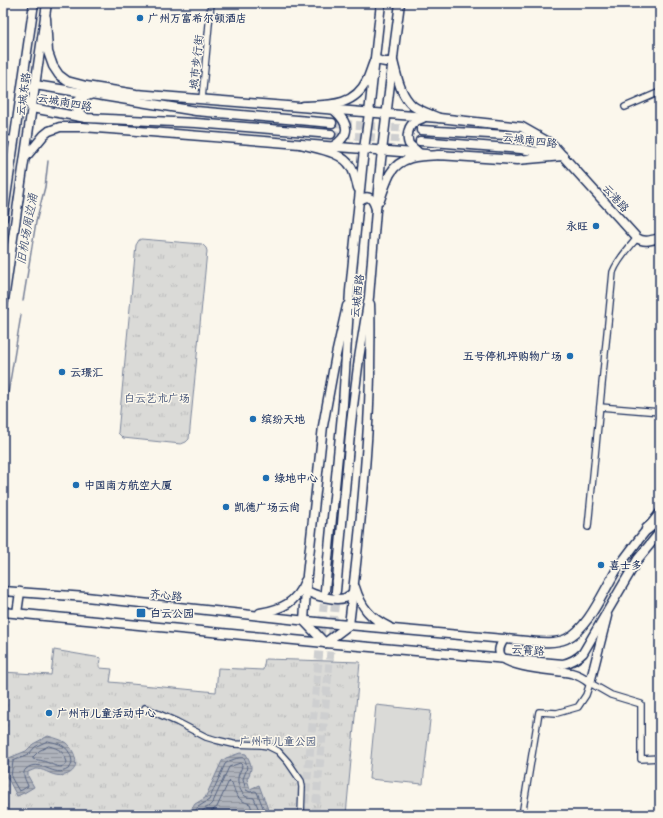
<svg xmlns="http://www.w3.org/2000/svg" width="663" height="818" viewBox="0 0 663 818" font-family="Mali,'LXGW WenKai TC',sans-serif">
<defs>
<pattern id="grass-tufts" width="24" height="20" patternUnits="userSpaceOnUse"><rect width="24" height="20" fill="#dadad7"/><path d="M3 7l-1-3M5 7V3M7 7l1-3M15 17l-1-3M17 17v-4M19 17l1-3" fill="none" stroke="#babbbb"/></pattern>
<pattern id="water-rules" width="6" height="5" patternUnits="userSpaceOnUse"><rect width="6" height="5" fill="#afb3bb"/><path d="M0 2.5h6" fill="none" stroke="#8e929b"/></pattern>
</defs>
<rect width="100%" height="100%" fill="#fbf7ec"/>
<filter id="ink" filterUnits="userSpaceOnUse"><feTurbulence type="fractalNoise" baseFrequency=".025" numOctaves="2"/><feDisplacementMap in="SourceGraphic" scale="8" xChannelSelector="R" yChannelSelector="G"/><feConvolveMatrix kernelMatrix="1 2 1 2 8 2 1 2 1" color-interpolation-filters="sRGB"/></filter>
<g filter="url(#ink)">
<!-- grass -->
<g fill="url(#grass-tufts)" stroke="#7a849a">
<path d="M141,239L202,244L206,248L207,251L189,439L186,442L181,444L123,438L118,433L136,245L139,240Z"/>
<path d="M54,650L101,658L100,668L112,669L110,682L216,692L218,668L263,670L265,659L360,662L346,815H3V672L51,675Z"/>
</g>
<!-- pitch -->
<path fill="#dadad7" stroke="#7a849a" d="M376,705L431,711L423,784L369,779Z"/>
<!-- water -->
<g fill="url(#water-rules)" stroke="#747e96">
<path d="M48,736C54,738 61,739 66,743C76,751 82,771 65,775C53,778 46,769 37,769C34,769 31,771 28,772V776L34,787L24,793L17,796L7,777L9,758L26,751L33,744Z"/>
<path d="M240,753L246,754C252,765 253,768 247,779L250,789L259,785L270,815H190V811L195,804L205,798L222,761L226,758Z"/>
</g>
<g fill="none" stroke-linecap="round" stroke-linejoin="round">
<!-- shore -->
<g stroke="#566483" stroke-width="1">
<path d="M48,741C52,742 59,743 63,746C70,750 76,764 68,769C54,779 40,757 26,769C21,773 26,781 28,786L22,790L19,791L11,777L13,761L28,755L35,747Z"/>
<path d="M49,746C60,749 63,751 67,762C62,772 51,763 43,761C40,760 37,760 33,759V757L39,751Z"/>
<path d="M194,815V813L198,807L209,800L225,764C230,760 238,757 244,758C249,768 246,770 243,779L246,790L250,792L255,791L257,792L266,815"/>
<path d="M199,815C202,809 209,808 213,802L229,767L240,763L242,765C242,770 238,773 238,778C237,783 241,793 245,796C248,798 251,797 254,798L261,815"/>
<path d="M206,815L217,807L228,783L230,781L232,783C236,795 237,800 250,804L254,815"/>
</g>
<!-- stream -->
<g stroke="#747e96" stroke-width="1.5">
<path d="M23,301L36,222L45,187L48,161"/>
<path d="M3,424L21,315"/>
</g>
<!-- secondary-tunnel -->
<g stroke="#cecfd0" stroke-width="8" stroke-dasharray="8 4" stroke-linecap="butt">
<path d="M332,123L421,130"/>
<path d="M331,134L420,141"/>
</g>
<!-- primary-tunnel -->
<g stroke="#cecfd0" stroke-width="8" stroke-dasharray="8 4" stroke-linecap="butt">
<path d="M304,815L325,591"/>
<path d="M315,815L336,593"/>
</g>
<!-- street casing -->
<g stroke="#1b2f5e" stroke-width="8">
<g id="street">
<path d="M202,99L211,3"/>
<path d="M625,107L660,92"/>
<path d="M3,138L14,140"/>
<path d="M600,407L660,412"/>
<path d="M588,527L613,272C618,259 628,249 637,238"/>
<path d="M145,708L177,722L206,737L216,740L233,744L261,745L268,746L278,751L288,762L301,781L302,787L301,815"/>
<path d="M522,815L539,712L557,713L578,707L586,695L590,683L611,695L641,704V759L660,758"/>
</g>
</g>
<!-- secondary casing -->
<g stroke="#1b2f5e" stroke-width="11">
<g id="secondary">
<path d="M46,18L48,52L53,66L59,75L67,81L86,86L136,94L439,118L522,127L552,144L637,238C644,243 652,240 660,238"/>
<path d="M21,94L32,108L86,118L196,123L331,134"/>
<path d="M21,94L35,85L196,111L332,123"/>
<path d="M85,117L77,110L76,105L78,100L90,95"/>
<path d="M421,130L522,136L558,153"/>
<path d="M420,141L521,149L550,154"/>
<path d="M332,147C351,135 350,124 334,110"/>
<path d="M419,153C416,150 412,147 409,144C408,141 407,137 408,134C409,124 415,121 423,118"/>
<path d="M438,155L517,160L563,156"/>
<path d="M25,158L44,135L49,131L60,127H82L138,131L426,154"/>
<path d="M3,218L34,3"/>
<path d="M3,307L47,3"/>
<path d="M355,587C361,607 370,618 389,627"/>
<path d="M306,590C314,596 335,601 345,598C348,597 350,595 353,593"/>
<path d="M3,591L86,597L326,623L527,641C539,642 554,644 566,639C589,629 605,587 619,566C632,548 646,530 660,513"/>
<path d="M3,612L325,643L563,664C572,662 577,659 583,653L638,559L660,532"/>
<path d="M17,613L20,592"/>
<path d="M260,613C282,609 296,603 305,581"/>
<path d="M504,639C501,644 497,650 501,656C509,668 557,670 571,673C579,675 584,678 590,683L607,616"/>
<path d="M325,643L304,621L307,575L323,426L336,355L347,306"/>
<path d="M325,643L349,625C359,543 368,460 370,376C370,352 371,328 370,304"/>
</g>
</g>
<!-- primary casing -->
<g stroke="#1b2f5e" stroke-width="11">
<g id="primary">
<path d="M303,106C329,105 354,107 367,80C370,73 372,66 375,59C382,62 386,63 393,61C397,76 400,95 413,106C420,111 430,114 439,118"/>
<path d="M300,144C317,149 341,151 351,167C355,174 356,181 358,188"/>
<path d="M380,200C383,191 386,182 390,174C401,154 425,156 444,155"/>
<path d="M359,201C369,193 373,199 376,209"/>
<path d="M325,590L343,404L350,291L364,149L369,113L381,3"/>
<path d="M336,591L351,423L359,358L369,297L376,210L381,160L395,41L400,3"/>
</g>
</g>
<!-- highway casing -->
<g stroke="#1b2f5e" stroke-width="13">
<path id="highway" d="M647,529L660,518"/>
</g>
<!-- street -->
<use href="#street" stroke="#fbf7ec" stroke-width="5.5"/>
<!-- secondary -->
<use href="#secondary" stroke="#fbf7ec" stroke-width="8"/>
<!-- primary -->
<use href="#primary" stroke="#fbf7ec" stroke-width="8"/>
<!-- highway -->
<use href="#highway" stroke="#fbf7ec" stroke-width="10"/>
</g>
</g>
<!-- markers -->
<g fill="#1f6fb2" stroke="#fbf7ec" stroke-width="1.5">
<circle cx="140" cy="18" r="4"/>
<circle cx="596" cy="226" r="4"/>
<circle cx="570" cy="356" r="4"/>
<circle cx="62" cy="372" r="4"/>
<circle cx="253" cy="419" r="4"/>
<circle cx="266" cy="478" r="4"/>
<circle cx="76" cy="485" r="4"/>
<circle cx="226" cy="507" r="4"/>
<circle cx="601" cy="565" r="4"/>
<rect x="136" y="608" width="10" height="10" rx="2"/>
<circle cx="49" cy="713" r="4"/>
</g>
<g text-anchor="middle" stroke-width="3" stroke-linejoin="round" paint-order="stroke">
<!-- poi labels -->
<g font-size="11" font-weight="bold" fill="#1b2f5e" stroke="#fbf7ec" text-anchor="start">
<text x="148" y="22">广州万富希尔顿酒店</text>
<text x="588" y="230" text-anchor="end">永旺</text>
<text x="562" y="360" text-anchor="end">五号停机坪购物广场</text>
<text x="70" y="376">云璟汇</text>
<text x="261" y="423">缤纷天地</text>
<text x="274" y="482">绿地中心</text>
<text x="84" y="489">中国南方航空大厦</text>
<text x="234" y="511">凯德广场云尚</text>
<text x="609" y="569">喜士多</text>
<text x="150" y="617">白云公园</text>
<text x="57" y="717">广州市儿童活动中心</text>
</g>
<!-- street labels -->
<g font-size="11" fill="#1b2f5e" stroke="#fbf7ec">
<text transform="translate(196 62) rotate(-84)" y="4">城市步行街</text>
<text transform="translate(23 94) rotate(-82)" y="4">云城东路</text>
<text transform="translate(65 102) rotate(10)" y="4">云城南四路</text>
<text transform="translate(530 140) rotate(7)" y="4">云城南四路</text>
<text transform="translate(616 198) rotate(48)" y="4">云港路</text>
<text transform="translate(357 296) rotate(-83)" y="4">云城西路</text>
<text transform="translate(166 595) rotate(6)" y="4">齐心路</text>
<text transform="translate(528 650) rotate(4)" y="4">云霄路</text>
</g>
<!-- park labels -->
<g font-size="11" fill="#415176" stroke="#fbf7ec">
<text x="157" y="402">白云艺术广场</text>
<text x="278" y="745">广州市儿童公园</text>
</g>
<!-- water labels -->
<g font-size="12" font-style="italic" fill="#47577a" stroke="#fbf7ec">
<text transform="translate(27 229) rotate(-80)" y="4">旧机场周边涌</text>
</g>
</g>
<!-- margin -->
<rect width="663" height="818" fill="none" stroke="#fbf7ec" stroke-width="16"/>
<rect x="8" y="8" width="647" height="802" fill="none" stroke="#1b2f5e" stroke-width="1.5" filter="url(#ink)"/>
</svg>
